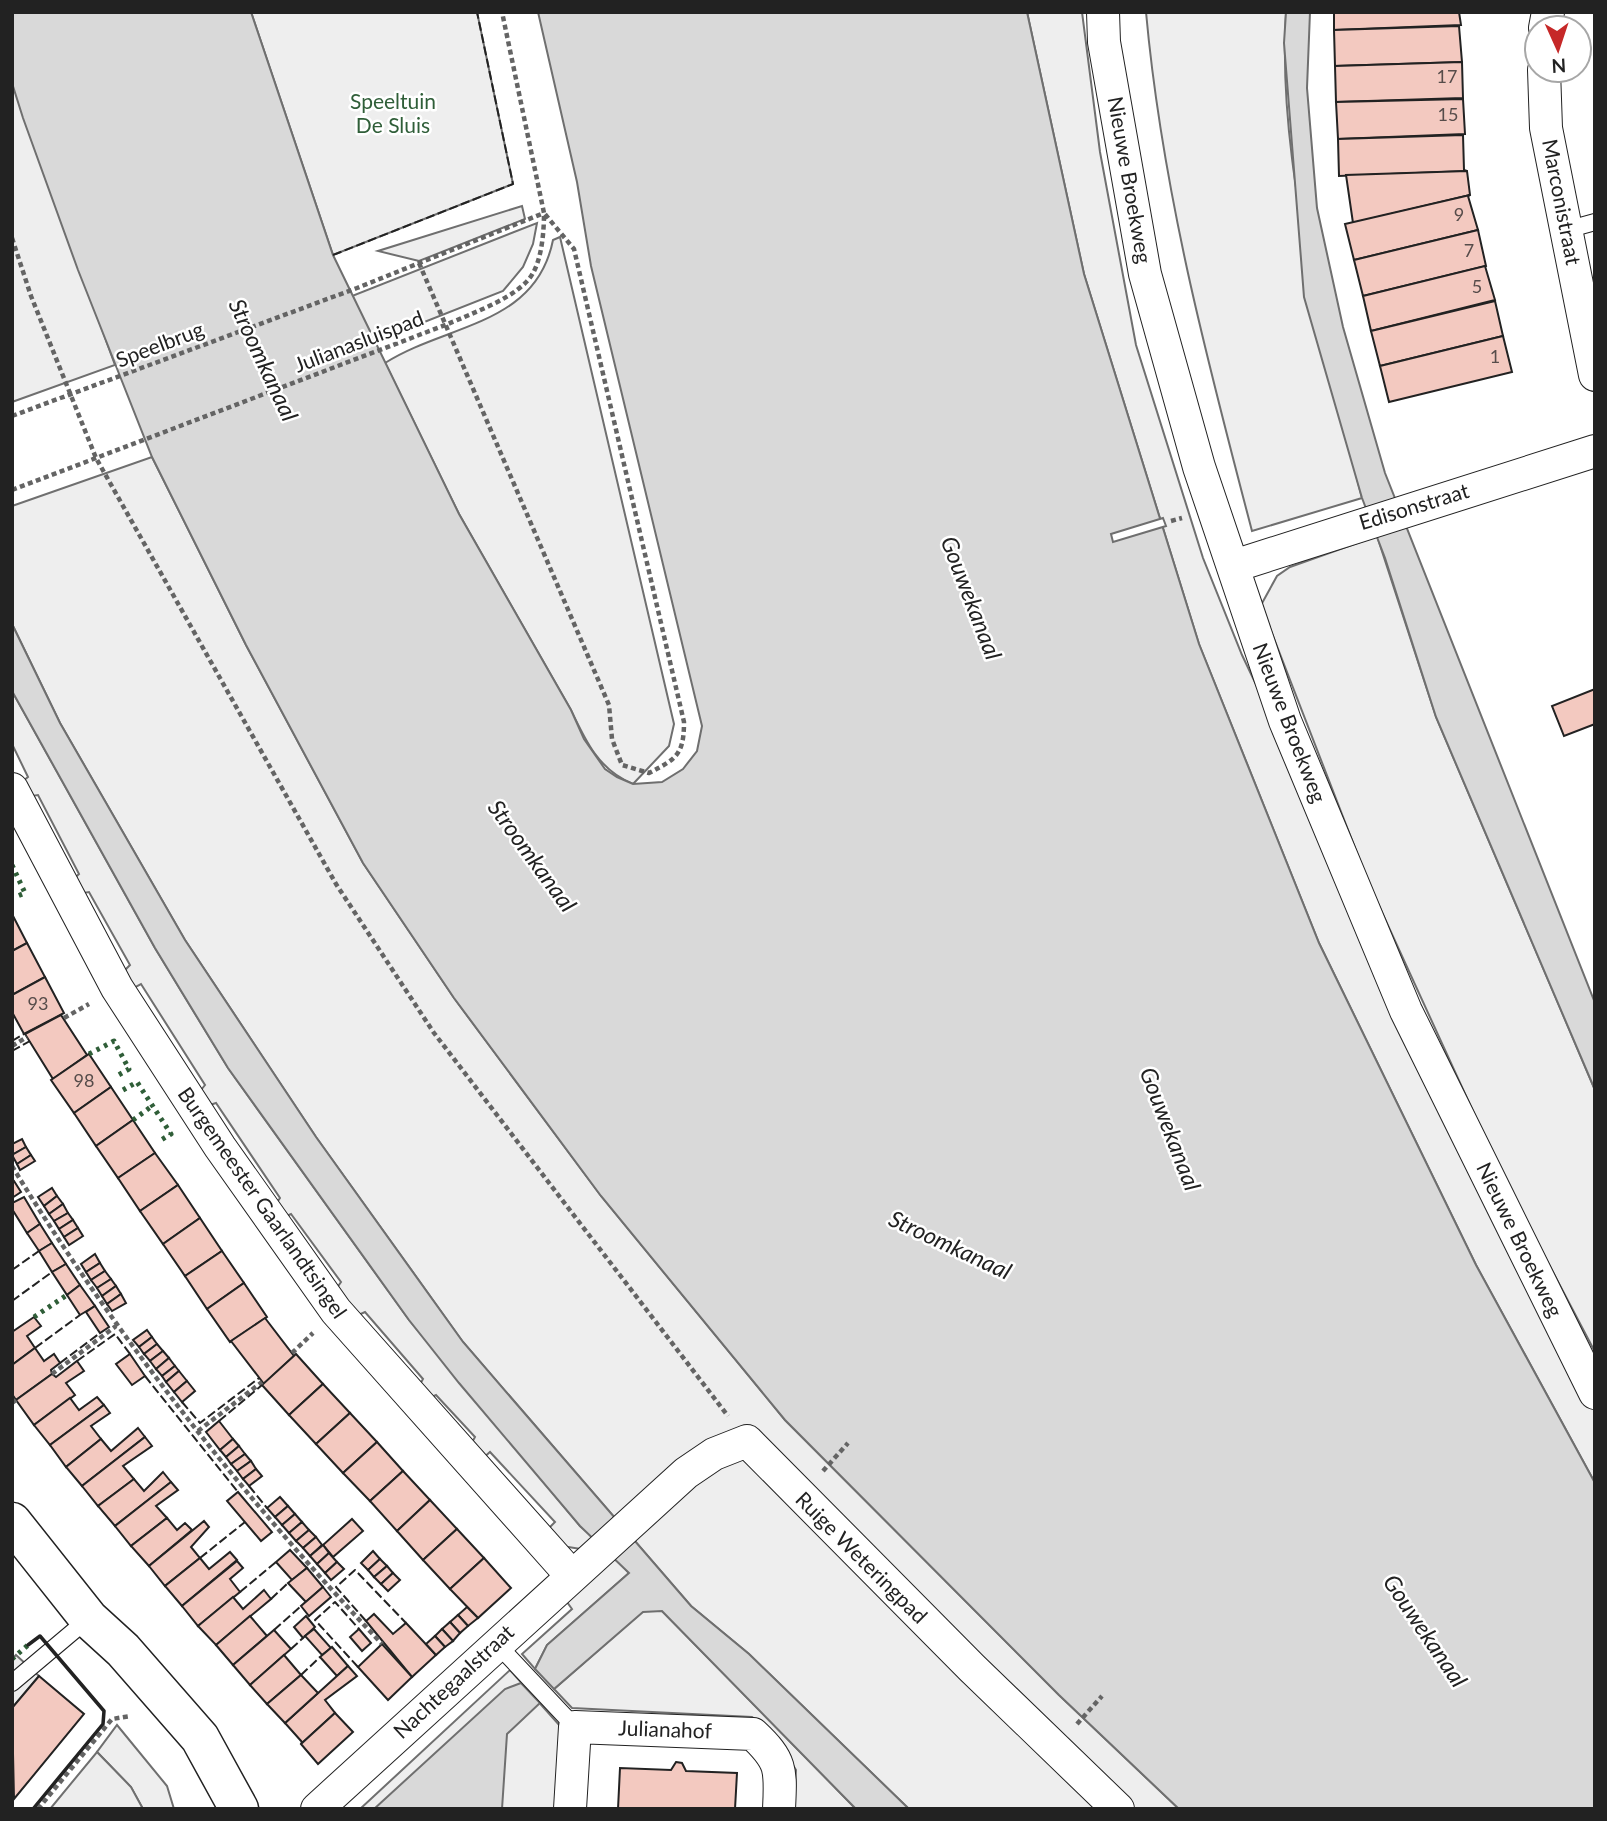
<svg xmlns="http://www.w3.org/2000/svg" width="1607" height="1821" viewBox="0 0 1607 1821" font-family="Lato,sans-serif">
<rect width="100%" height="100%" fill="#fff"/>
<!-- green -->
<g fill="#eee" stroke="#6f6f6f" stroke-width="2">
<path d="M251,12H477L513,184L333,255Z"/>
<path d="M1027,12H1082L1100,152L1136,345L1203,558L1242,655L1595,1397V1483L1476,1265L1319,943L1199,644L1084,274Z"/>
<path d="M1146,12H1286C1280,111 1298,209 1317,304C1331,369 1345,434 1362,498L1252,531C1207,360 1162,189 1146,12Z"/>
<path d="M12,83L115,365L12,402Z"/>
<path d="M522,206L525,219L419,261L378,251Z"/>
<path d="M537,223L533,244L523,267L503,291L394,334L372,338L352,296Z"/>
<path d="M560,237L674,724L669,746L633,784C599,770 586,742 571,710L459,514L385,363C446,324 536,326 553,240Z"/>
<path d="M152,457L246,645L363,863L454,998L601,1196L785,1420L1059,1695L1179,1809H909L749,1654L691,1606L463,1342L316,1137L185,940L60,723L12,624V506Z"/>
<path d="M1377,536L1436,717L1595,1090V1352L1505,1181L1369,884L1261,605L1277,576L1290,567Z"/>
<path d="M12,691L155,948L228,1068L409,1320L580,1526L596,1539L587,1550L562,1546L547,1530L555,1522L490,1452L481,1460L469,1448L475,1437L436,1395L425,1400L417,1390L423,1379L365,1312L354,1317L334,1292L341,1282L291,1214L280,1219L273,1208L280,1198L216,1103L204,1107L197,1095L205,1085L141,984L130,990L121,974L130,965L89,892L77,894L70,882L79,874L38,795L25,797L18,785L28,777L12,744Z"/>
<path d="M610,1552L629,1573L547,1645L535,1669L522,1654L572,1609L567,1602Z"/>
<path d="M643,1611H662L856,1809H794L796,1770L773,1733L752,1717L572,1708L554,1689Z"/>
<path d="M510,1670L561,1727L557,1809H360Z"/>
<path d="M117,1725L167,1786L174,1809H143L131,1787L97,1752Z"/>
</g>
<!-- parking -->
<g fill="#ededed" stroke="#6f6f6f" stroke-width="2">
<path d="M16,1655L39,1676L12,1708V1659Z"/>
<path d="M97,1752L131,1787L143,1809H50Z"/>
</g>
<!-- water -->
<g fill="#d9d9d9" stroke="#6f6f6f" stroke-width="2">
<path d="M12,12H251L333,255L459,514L571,710L584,739L605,769L617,777L633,784L662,782L683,769L697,751L702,726L591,266L577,182L538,12H1027L1084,274L1199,644L1319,943L1476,1265L1595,1483V1809H1179L1059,1695L785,1420L601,1196L454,998L363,863L246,645L152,457L78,270L23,118L12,83Z"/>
<path d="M1286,12H1310L1307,88L1317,208L1343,327L1385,473L1595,1003V1090L1436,717L1385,558L1362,498L1304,297L1284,43Z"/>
<path d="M12,624L60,723L185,940L316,1137L463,1342L691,1606L749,1654L909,1809H856L662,1611L643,1612L554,1689L535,1669L547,1645L629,1573L580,1526L459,1383L409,1320L228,1068L155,948L12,691Z"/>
<path d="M521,1683L540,1703L507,1734L502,1809H374L505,1689Z"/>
</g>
<!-- pier -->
<path fill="#fff" stroke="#6f6f6f" stroke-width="2" d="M1163,518L1166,526L1113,542L1111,534Z"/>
<!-- building -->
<g fill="#f3c9c0" stroke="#222" stroke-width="2">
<path d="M1334,12H1459L1461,25L1334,30Z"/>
<path d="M1459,26L1462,62L1335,66L1334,30Z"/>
<path d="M1462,62L1463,98L1336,102L1335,66Z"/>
<path d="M1463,99L1465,134L1338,139L1336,102Z"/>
<path d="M1463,135L1464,170L1467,171L1339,176L1338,139Z"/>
<path d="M1467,171L1470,195L1353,223L1346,175Z"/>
<path d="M1470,195L1468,196L1478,230L1354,260L1345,224Z"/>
<path d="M1478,230L1486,266L1363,296L1354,260Z"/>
<path d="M1485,266L1495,300L1371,331L1363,296Z"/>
<path d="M1495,301L1503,336L1380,366L1371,331Z"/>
<path d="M1503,336L1512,372L1389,402L1380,366Z"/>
<path d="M1595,689V724L1564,736L1552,706Z"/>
<path d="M12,914L27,943L12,951Z"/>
<path d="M27,943L45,977L12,995V951Z"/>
<path d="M45,977L64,1013L24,1034L12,1012V995Z"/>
<path d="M61,1015L87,1055L53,1079L25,1034Z"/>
<path d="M89,1054L111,1087L74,1113L51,1080Z"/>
<path d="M111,1087L133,1120L96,1146L74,1113Z"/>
<path d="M133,1120L155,1153L118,1178L96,1146Z"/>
<path d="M22,1139L26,1147L12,1155V1144Z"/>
<path d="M26,1147L31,1155L17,1164L12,1155Z"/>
<path d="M155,1153L178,1185L140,1211L118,1178Z"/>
<path d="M31,1155L35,1161L20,1170L17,1164Z"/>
<path d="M14,1181L21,1192L12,1198V1182Z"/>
<path d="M178,1185L200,1218L163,1244L140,1211Z"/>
<path d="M52,1188L57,1196L44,1206L38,1197Z"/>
<path d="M57,1196L63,1204L49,1214L44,1206Z"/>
<path d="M24,1197L40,1224L27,1233L12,1209V1203Z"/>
<path d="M63,1204L68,1213L54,1221L49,1214Z"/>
<path d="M68,1213L73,1220L59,1229L54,1221Z"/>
<path d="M200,1218L222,1251L185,1276L163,1244Z"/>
<path d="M73,1220L78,1228L64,1237L59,1229Z"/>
<path d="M40,1224L52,1243L39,1251L27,1233Z"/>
<path d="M78,1228L83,1236L69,1245L64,1237Z"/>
<path d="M52,1243L66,1264L52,1272L39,1251Z"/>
<path d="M222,1251L244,1283L207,1309L185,1276Z"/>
<path d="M95,1254L100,1263L86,1272L81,1264Z"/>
<path d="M100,1263L105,1271L91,1280L86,1272Z"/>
<path d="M66,1264L80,1285L67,1295L52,1272Z"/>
<path d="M105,1271L111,1279L97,1288L91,1280Z"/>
<path d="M111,1279L116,1286L102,1296L97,1288Z"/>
<path d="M244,1283L267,1317L230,1342L207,1309Z"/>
<path d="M80,1285L95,1306L80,1315L67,1295Z"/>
<path d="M116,1286L121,1294L107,1304L102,1296Z"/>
<path d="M121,1294L126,1303L112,1311L107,1304Z"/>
<path d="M95,1306L109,1327L100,1333L86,1312Z"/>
<path d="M34,1317L41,1326L27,1336L35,1348L12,1365V1332Z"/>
<path d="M265,1318L294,1356L264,1384L231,1341Z"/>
<path d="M147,1330L152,1337L139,1347L133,1340Z"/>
<path d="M152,1337L157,1344L144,1354L139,1347Z"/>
<path d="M157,1344L163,1351L150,1361L144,1354Z"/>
<path d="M35,1348L44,1361L54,1354L60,1363L51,1370L52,1374L16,1400L12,1394V1365Z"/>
<path d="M163,1351L169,1358L156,1369L150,1361Z"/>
<path d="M130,1354L145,1376L132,1385L116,1364Z"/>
<path d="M296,1354L323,1384L289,1415L262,1385Z"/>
<path d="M169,1358L175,1366L162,1376L156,1369Z"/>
<path d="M77,1361L84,1371L66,1383L75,1395L34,1425L16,1400L52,1374L56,1377Z"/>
<path d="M175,1366L179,1371L166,1382L162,1376Z"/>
<path d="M179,1371L187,1381L174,1392L166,1382Z"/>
<path d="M187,1381L195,1391L182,1402L174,1392Z"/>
<path d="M323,1384L350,1413L316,1444L289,1415Z"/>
<path d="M97,1397L104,1405L50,1445L34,1425L70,1398L79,1410Z"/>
<path d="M104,1405L110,1413L91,1426L101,1439L66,1467L50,1445Z"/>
<path d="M350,1413L377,1442L343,1473L316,1444Z"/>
<path d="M219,1421L233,1439L220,1450L206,1432Z"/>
<path d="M138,1428L145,1437L82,1486L66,1467L101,1439L111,1451Z"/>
<path d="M145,1437L152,1446L123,1466L134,1479L98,1506L82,1486Z"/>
<path d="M233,1439L239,1446L226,1457L220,1450Z"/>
<path d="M377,1442L403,1471L370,1501L343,1473Z"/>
<path d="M239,1446L245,1454L231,1464L226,1457Z"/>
<path d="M245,1454L251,1461L237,1471L231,1464Z"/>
<path d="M251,1461L256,1469L243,1479L237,1471Z"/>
<path d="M256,1469L262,1476L249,1486L243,1479Z"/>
<path d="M403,1471L430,1500L397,1531L370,1501Z"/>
<path d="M163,1472L171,1482L115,1526L98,1506L134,1479L144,1491Z"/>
<path d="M171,1482L178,1490L156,1506L167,1518L131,1546L115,1526Z"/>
<path d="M238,1492L272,1532L261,1541L227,1501Z"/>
<path d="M280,1497L288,1506L275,1517L267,1508Z"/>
<path d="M430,1500L457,1529L423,1560L397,1531Z"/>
<path d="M288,1506L295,1514L282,1525L275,1517Z"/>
<path d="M295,1514L302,1522L289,1533L282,1525Z"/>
<path d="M167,1518L177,1530L185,1523L192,1530L149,1566L131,1546Z"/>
<path d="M352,1519L363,1531L333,1557L323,1545Z"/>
<path d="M204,1521L209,1527L191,1547L200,1558L165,1586L149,1566Z"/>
<path d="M302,1522L309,1530L296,1541L289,1533Z"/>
<path d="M457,1529L484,1558L450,1589L423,1560Z"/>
<path d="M309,1530L316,1537L303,1548L296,1541Z"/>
<path d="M316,1537L322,1545L310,1556L303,1548Z"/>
<path d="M323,1545L329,1553L317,1564L310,1556Z"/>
<path d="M290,1550L307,1568L292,1580L276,1562Z"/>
<path d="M373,1551L380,1559L368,1570L361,1563Z"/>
<path d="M230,1552L237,1560L182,1606L165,1586L200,1558L209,1569Z"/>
<path d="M329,1553L337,1562L325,1573L317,1564Z"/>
<path d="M484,1558L511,1588L478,1618L450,1589Z"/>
<path d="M380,1559L387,1566L374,1577L368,1570Z"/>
<path d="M237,1561L243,1568L230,1579L240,1592L198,1626L182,1606Z"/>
<path d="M337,1562L344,1569L331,1580L325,1573Z"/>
<path d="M387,1566L393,1573L381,1584L374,1577Z"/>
<path d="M307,1568L323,1587L306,1602L288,1583Z"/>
<path d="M393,1573L400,1580L388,1591L381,1584Z"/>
<path d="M323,1587L331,1597L309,1616L301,1606Z"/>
<path d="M264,1590L271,1599L216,1645L198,1626L233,1597L243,1609Z"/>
<path d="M467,1607L478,1618L468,1626L458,1615Z"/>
<path d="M374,1614L393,1634L406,1623L436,1655L412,1677L366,1621Z"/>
<path d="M458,1615L468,1626L460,1633L450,1622Z"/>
<path d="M250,1616L267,1636L233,1665L216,1645Z"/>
<path d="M306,1616L315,1627L303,1638L294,1627Z"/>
<path d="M450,1622L460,1633L453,1641L442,1629Z"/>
<path d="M314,1629L331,1648L322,1655L305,1636Z"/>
<path d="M359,1629L371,1643L362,1651L350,1637Z"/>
<path d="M442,1629L453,1641L445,1647L435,1636Z"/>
<path d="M274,1630L291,1649L250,1685L233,1665Z"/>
<path d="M435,1636L445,1647L436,1655L426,1644Z"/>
<path d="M382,1644L412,1677L388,1700L358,1667Z"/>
<path d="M332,1647L348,1666L337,1676L320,1657Z"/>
<path d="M284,1655L301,1675L267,1704L250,1685Z"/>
<path d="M348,1666L357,1676L325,1700L335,1713L301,1744L302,1742L285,1723Z"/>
<path d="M301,1675L318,1693L285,1723L267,1704Z"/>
<path d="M39,1676L84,1714L14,1799L12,1708Z"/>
<path d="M335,1713L353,1732L318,1764L301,1744Z"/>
<path d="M676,1762L682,1763L686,1771L737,1773L735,1809H618L620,1768L671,1770Z"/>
</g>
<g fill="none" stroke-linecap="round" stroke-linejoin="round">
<!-- lane casing -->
<g stroke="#222" stroke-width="18">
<g id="lane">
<path d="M1566,230L1595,222"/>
<path d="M496,1643L575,1727"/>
<path d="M12,1683L88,1619"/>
</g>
</g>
<!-- street casing -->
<g stroke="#222" stroke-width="34">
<g id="street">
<path d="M1103,12L1104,42L1145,274L1199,467L1285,721L1406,1011L1595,1393"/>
<path d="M1545,28L1548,12"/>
<path d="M1544,70L1546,128L1595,375"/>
<path d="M1234,566L1595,451"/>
<path d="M12,789L117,988L220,1147L336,1311L571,1575"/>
<path d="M317,1809L686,1473L714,1454L747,1441L972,1668L1118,1809"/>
<path d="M570,1809L575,1727L753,1734C782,1761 781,1770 779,1809"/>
</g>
</g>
<!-- secondary casing -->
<g stroke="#222" stroke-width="41">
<path id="secondary" d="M12,1522L89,1619L123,1650L200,1738L239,1809"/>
</g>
<!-- path -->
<g stroke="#646464" stroke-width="4.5" stroke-dasharray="5 3.5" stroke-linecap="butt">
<path d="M12,238L31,296L96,458L336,884L434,1033L728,1416"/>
<path d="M419,263L609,705L612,739L622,765L649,773C676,759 684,755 684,722L574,249L544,213"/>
<path d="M12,416L357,288L544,213"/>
<path d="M12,490L448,324C472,313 520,297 533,273C542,257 544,231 544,213L502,12"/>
<path d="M1171,521L1182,518"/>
<path d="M64,1018L89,1004"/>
<path d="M12,1046L27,1037"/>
<path d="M12,1166C117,1338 244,1498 382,1644"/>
<path d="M292,1353L313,1333"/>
<path d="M52,1374L116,1326"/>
<path d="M12,1403L16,1400"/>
<path d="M198,1431L262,1382"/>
<path d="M823,1471L848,1443"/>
<path d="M1077,1724L1102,1696"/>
<path d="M38,1809L112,1719L131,1716"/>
</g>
<!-- lane -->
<use href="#lane" stroke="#fff" stroke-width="16"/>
<!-- street -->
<use href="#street" stroke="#fff" stroke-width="32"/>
<!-- secondary -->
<use href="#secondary" stroke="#fff" stroke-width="38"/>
<!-- hedge -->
<g stroke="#2f5e38" stroke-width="5" stroke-dasharray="3.5 5" stroke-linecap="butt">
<path d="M12,865L25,893L15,897"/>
<path d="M89,1054L114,1041L129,1069L115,1077"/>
<path d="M123,1090L137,1082L171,1134L161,1140"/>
<path d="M133,1120L152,1106"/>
<path d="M34,1317L67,1295"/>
<path d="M12,1659L28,1645"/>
</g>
<!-- fence -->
<g stroke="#222" stroke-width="2" stroke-dasharray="9 3.5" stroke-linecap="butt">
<path d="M333,255L513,184L477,12"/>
<path d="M12,1041L24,1034"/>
<path d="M12,1051L30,1041"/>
<path d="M12,1270L39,1251"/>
<path d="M12,1301L52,1272"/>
<path d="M35,1348L80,1315"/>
<path d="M77,1361L115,1334L130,1354"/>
<path d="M60,1363L100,1333"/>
<path d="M145,1376L238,1492"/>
<path d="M182,1402L200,1423L259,1378"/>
<path d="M219,1421L262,1385"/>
<path d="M249,1486L267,1508"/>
<path d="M200,1558L245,1522"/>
<path d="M240,1592L276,1562"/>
<path d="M271,1599L288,1583"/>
<path d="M366,1621L336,1587L355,1570L406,1623"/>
<path d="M274,1630L301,1606"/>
<path d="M291,1649L303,1638"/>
<path d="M358,1667L315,1620L335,1602L359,1629"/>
<path d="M301,1675L320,1657"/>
</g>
<!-- wall -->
<path stroke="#222" stroke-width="3.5" d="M28,1645L40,1636L104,1711L103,1724L33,1809"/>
</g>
<g text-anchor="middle" stroke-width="5" stroke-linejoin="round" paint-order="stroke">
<!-- number labels -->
<g font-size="18" fill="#564c4a">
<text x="1447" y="83">17</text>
<text x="1448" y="121">15</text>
<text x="1459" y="221">9</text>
<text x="1469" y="257">7</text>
<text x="1477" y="293">5</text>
<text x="1495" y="363">1</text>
<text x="38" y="1010">93</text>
<text x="84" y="1087">98</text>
</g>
<!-- park labels -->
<g font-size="21" fill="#2f5e38" stroke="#fff">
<text x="393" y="109">Speeltuin<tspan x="393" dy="24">De Sluis</tspan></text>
</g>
<!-- street labels -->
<g font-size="21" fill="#222" stroke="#fff">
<text transform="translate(1129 180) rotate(80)" y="7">Nieuwe Broekweg</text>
<text transform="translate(1561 202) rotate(79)" y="7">Marconistraat</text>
<text transform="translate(359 342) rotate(-21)" y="7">Julianasluispad</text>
<text transform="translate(160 345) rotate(-21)" y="7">Speelbrug</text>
<text transform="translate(1414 507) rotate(-17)" y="7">Edisonstraat</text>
<text transform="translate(1289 723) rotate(69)" y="7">Nieuwe Broekweg</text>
<text transform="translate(262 1203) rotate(55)" y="7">Burgemeester Gaarlandtsingel</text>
<text transform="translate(1519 1240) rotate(64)" y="7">Nieuwe Broekweg</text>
<text transform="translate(861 1558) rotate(45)" y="7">Ruige Weteringpad</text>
<text transform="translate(454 1682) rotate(-43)" y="7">Nachtegaalstraat</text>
<text transform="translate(665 1730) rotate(2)" y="7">Julianahof</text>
</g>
<!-- water labels -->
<g font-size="23" font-style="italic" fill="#222" stroke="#fff">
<text transform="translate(263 360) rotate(65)" y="8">Stroomkanaal</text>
<text transform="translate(971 598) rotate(69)" y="8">Gouwekanaal</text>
<text transform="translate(532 856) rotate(54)" y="8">Stroomkanaal</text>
<text transform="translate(1170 1129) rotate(69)" y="8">Gouwekanaal</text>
<text transform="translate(950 1245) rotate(25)" y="8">Stroomkanaal</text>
<text transform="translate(1425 1631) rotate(56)" y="8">Gouwekanaal</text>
</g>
</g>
<!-- border -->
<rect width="1607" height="1821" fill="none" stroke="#222222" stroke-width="28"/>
<!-- north arrow -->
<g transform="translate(1558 49) rotate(177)"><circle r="33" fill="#ffffff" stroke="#a7a7a7" stroke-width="2"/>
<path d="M0-5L12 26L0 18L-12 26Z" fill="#c62828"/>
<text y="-10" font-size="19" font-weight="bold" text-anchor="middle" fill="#222222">N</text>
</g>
</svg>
